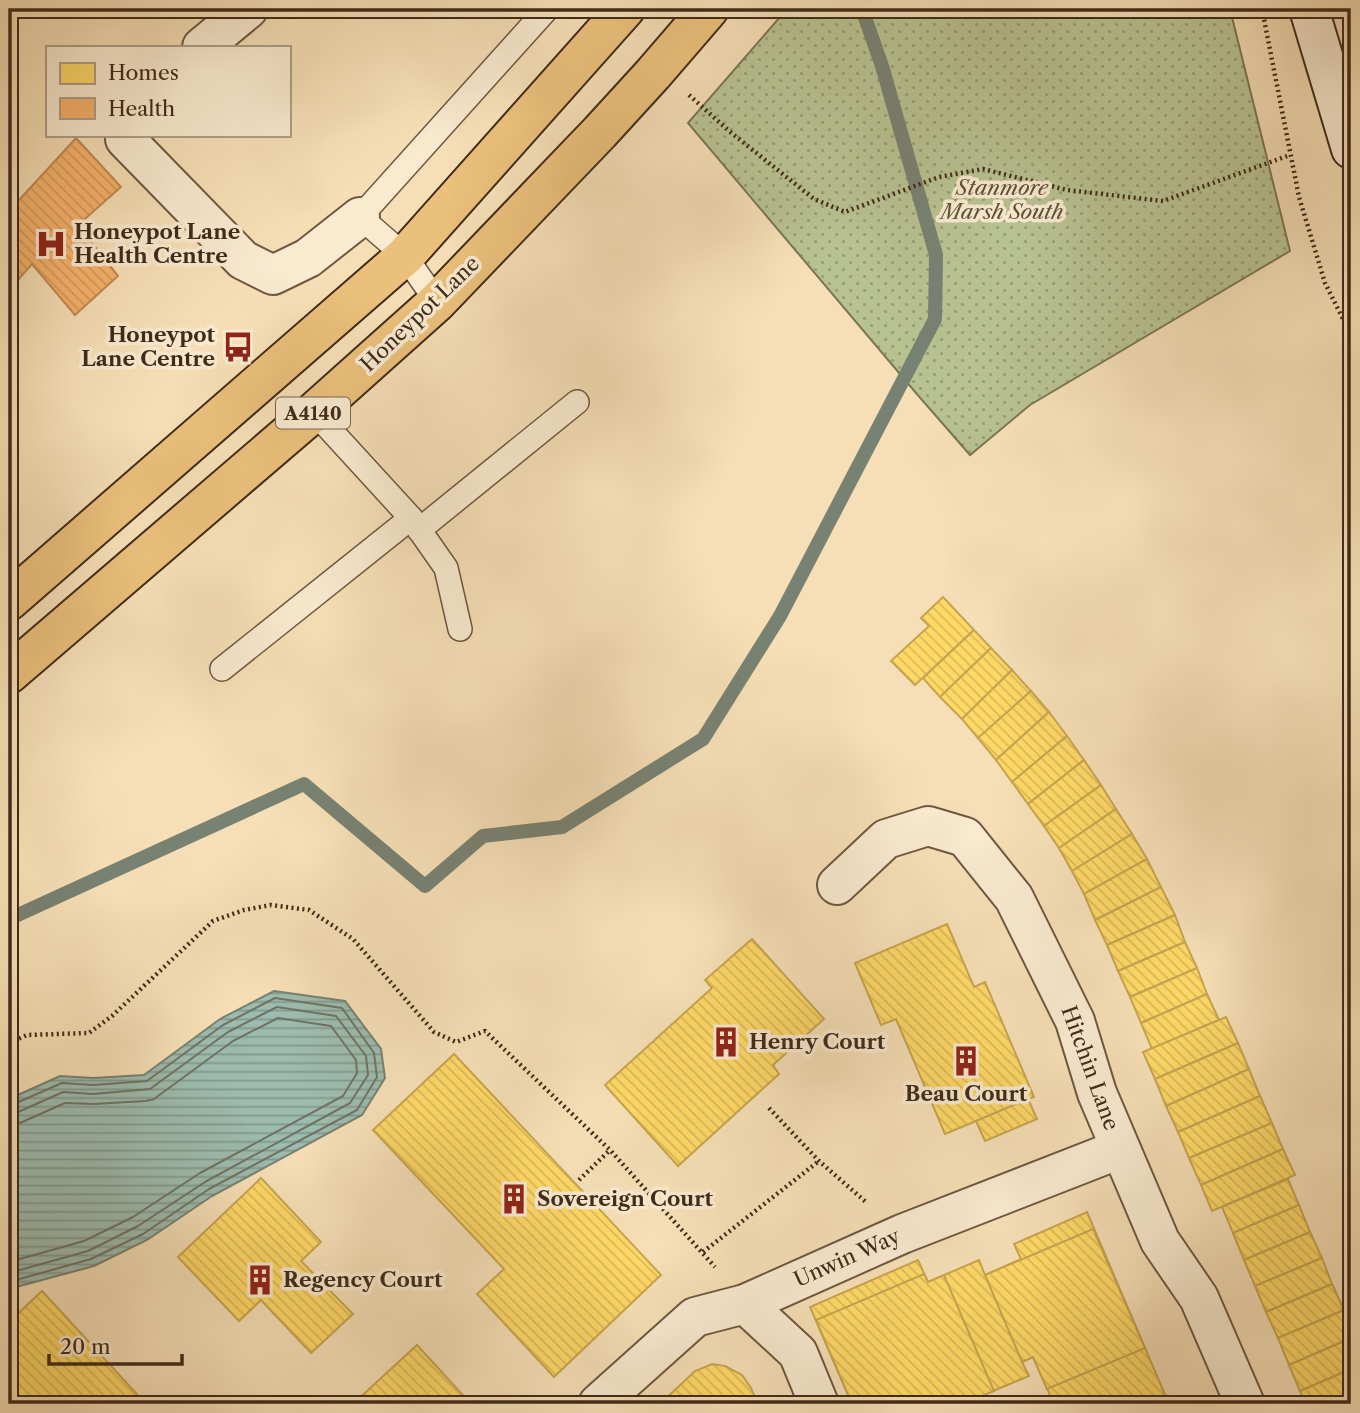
<svg xmlns="http://www.w3.org/2000/svg" width="1360" height="1413" viewBox="0 0 1360 1413" font-family="'Libre Caslon Text',serif">
<defs>
<pattern id="park-dots" width="8" height="8" patternUnits="userSpaceOnUse" patternTransform="scale(1.75)"><rect width="8" height="8" fill="#b8c291"/><path d="M2 2h.1M6 6h.1" fill="none" stroke="#979e76" stroke-width="1.8" stroke-linecap="round"/></pattern>
<pattern id="water-rules" width="6" height="5" patternUnits="userSpaceOnUse" patternTransform="scale(1.75)"><rect width="6" height="5" fill="#9dbcaf"/><path d="M0 2.5h6" fill="none" stroke="#81998e"/></pattern>
<pattern id="homes-back-hatch" width="6" height="6" patternUnits="userSpaceOnUse" patternTransform="scale(1.75)"><rect width="6" height="6" fill="#ffd966"/><path d="M-1 5l2 2M0 0l6 6M5-1l2 2" fill="none" stroke="#dcba58"/></pattern>
<pattern id="health-back-hatch" width="6" height="6" patternUnits="userSpaceOnUse" patternTransform="scale(1.75)"><rect width="6" height="6" fill="#f6b26b"/><path d="M-1 5l2 2M0 0l6 6M5-1l2 2" fill="none" stroke="#d4995c"/></pattern>
</defs>
<rect width="100%" height="100%" fill="#f6dfb6"/>
<filter id="stains"><feTurbulence type="fractalNoise" baseFrequency=".00286" numOctaves="4"/><feColorMatrix values="0 0 0 0 .2 0 0 0 0 .09 0 0 0 0 .02 0 0 0 .5 -.17"/></filter>
<radialGradient id="worn" r=".72"><stop offset=".6" stop-color="#630" stop-opacity="0"/><stop offset="1" stop-color="#630" stop-opacity=".3"/></radialGradient>
<!-- park -->
<path fill="url(#park-dots)" stroke="#7c7656" stroke-width="2" d="M787,9H1230L1290,251L1030,405L970,455L916,393L688,123Z"/>
<!-- water -->
<path fill="url(#water-rules)" stroke="#788273" stroke-width="2" d="M274,991L345,1001L381,1049L385,1078L362,1115L212,1196L147,1240L94,1266L9,1289V1099L60,1076L93,1078L144,1075L220,1019Z"/>
<!-- homes -->
<g fill="url(#homes-back-hatch)" stroke="#c6a54f" stroke-width="2">
<path d="M943,597L974,630L915,685L891,661L929,626L921,618Z"/>
<path d="M974,630L991,648L940,697L923,678Z"/>
<path d="M991,648L1012,670L962,719L940,697Z"/>
<path d="M1012,670L1031,691L978,738L962,719Z"/>
<path d="M1031,691L1049,712L996,760L978,738Z"/>
<path d="M1049,712L1067,736L1012,782L996,760Z"/>
<path d="M1067,736L1084,760L1028,804L1012,782Z"/>
<path d="M1084,760L1101,785L1044,826L1028,804Z"/>
<path d="M1101,785L1116,809L1059,848L1044,826Z"/>
<path d="M1116,809L1132,834L1072,871L1059,848Z"/>
<path d="M1132,834L1147,859L1084,894L1072,871Z"/>
<path d="M1147,859L1161,887L1095,920L1084,894Z"/>
<path d="M1161,887L1175,915L1107,945L1095,920Z"/>
<path d="M1175,915L1185,942L1118,971L1107,945Z"/>
<path d="M947,924L974,987L985,982L1034,1097L945,1134L896,1019L881,1025L855,963Z"/>
<path d="M752,939L824,1019L773,1065L779,1074L678,1166L605,1085L712,988L705,980Z"/>
<path d="M1185,942L1197,968L1130,997L1118,971Z"/>
<path d="M1197,968L1207,994L1141,1023L1130,997Z"/>
<path d="M1207,994L1219,1020L1152,1049L1141,1023Z"/>
<path d="M1226,1017L1238,1043L1155,1079L1143,1052Z"/>
<path d="M1238,1043L1249,1069L1166,1106L1155,1079Z"/>
<path d="M454,1054L661,1275L554,1377L477,1294L504,1269L373,1130Z"/>
<path d="M1249,1069L1260,1096L1178,1132L1166,1106Z"/>
<path d="M1260,1096L1272,1123L1189,1158L1178,1132Z"/>
<path d="M1028,1099L1037,1119L985,1141L976,1121Z"/>
<path d="M1272,1123L1283,1149L1201,1185L1189,1158Z"/>
<path d="M1283,1149L1295,1175L1212,1211L1201,1185Z"/>
<path d="M261,1178L321,1242L301,1261L353,1314L311,1353L261,1300L239,1321L178,1257Z"/>
<path d="M1288,1179L1299,1205L1233,1233L1222,1207Z"/>
<path d="M1299,1205L1310,1232L1244,1260L1233,1233Z"/>
<path d="M1087,1212L1169,1404H1076L1075,1401L1068,1404H1054L1033,1357L1022,1362L1029,1376L962,1404H852L810,1307L918,1260L928,1282L979,1260L985,1275L1021,1259L1014,1244Z"/>
<path d="M1093,1229L1145,1348L1047,1389L1033,1357L1022,1362L985,1275Z"/>
<path d="M1310,1232L1322,1258L1255,1286L1244,1260Z"/>
<path d="M1322,1258L1332,1284L1266,1312L1255,1286Z"/>
<path d="M924,1274L928,1282L944,1275L994,1391L962,1404H852L816,1320Z"/>
<path d="M1332,1284L1344,1310L1278,1338L1266,1312Z"/>
<path d="M42,1291L146,1404H15L9,1398V1322Z"/>
<path d="M1344,1310L1351,1328V1338L1289,1365L1278,1338Z"/>
<path d="M1351,1338V1369L1300,1391L1289,1365Z"/>
<path d="M417,1345L471,1404H352L354,1403Z"/>
<path d="M712,1364L725,1366L742,1375L751,1388L758,1404H660L695,1371Z"/>
<path d="M1351,1369V1400L1342,1404H1305L1300,1391Z"/>
</g>
<!-- health -->
<path fill="url(#health-back-hatch)" stroke="#bf8a53" stroke-width="2" d="M76,138L121,187L78,225L118,276L75,315L32,264L9,290V211Z"/>
<g fill="none" stroke-linecap="round" stroke-linejoin="round">
<!-- shore -->
<g stroke="#6e7464" stroke-width="2">
<path d="M9,1105L14,1104L62,1083L93,1085L147,1081L223,1025L275,998L342,1008L374,1053L377,1077L357,1110L209,1189L143,1234L91,1259L9,1282"/>
<path d="M9,1114L16,1113L63,1092L93,1094L150,1089L228,1032L277,1007L336,1016L366,1056L368,1075L350,1103L205,1182L138,1226L88,1251L9,1273"/>
<path d="M9,1124L20,1123L65,1103L93,1104L146,1101L154,1099L233,1041L278,1018L331,1026L356,1060L357,1073L343,1096L200,1173L133,1217L84,1241L9,1262"/>
</g>
<!-- stream -->
<path stroke="#788273" stroke-width="14" d="M9,919L304,784L425,886L483,836L562,827L703,739L780,616L935,319L936,255L882,66L862,9"/>
<!-- service casing -->
<g stroke="#6e5841" stroke-width="26">
<g id="service">
<path d="M437,302L405,256L360,217L547,9"/>
<path d="M314,412L411,518L446,568L460,629"/>
<path d="M419,530L577,402"/>
<path d="M222,669L411,518"/>
</g>
</g>
<!-- minor casing -->
<g stroke="#6e5841" stroke-width="42">
<g id="minor">
<path d="M202,47L248,9"/>
<path d="M125,135V139L243,260L273,275L308,258L360,217"/>
<path d="M837,885L886,839L928,826L965,837L1014,898L1075,1021L1097,1093L1160,1241L1199,1298L1245,1404"/>
<path d="M745,1304L798,1353L819,1404"/>
<path d="M598,1404L695,1317L745,1304L902,1234L1120,1149"/>
</g>
</g>
<!-- secondary casing -->
<g stroke="#402b1a" stroke-width="42">
<path id="secondary" d="M1309,9L1351,149"/>
</g>
<!-- primary casing -->
<g stroke="#402b1a" stroke-width="42">
<g id="primary">
<path d="M9,601L405,256L625,9"/>
<path d="M9,674L314,412L437,302L600,132L653,74L709,9"/>
</g>
</g>
<!-- path -->
<g stroke="#402b1a" stroke-width="4.5" stroke-dasharray="2 3.5" stroke-linecap="butt">
<path d="M1262,9L1299,197L1325,283L1351,335"/>
<path d="M689,95L729,131L814,199L845,212L939,177L983,169L1067,190L1163,201L1290,155"/>
<path d="M9,1043L27,1035L89,1033L112,1016L213,921L244,910L271,905L309,910L353,939L434,1032L456,1042L485,1031L610,1150L715,1267"/>
<path d="M769,1108L819,1161L867,1203"/>
<path d="M579,1180L610,1150"/>
<path d="M703,1252L819,1161"/>
</g>
<!-- service -->
<use href="#service" stroke="#f9ead0" stroke-width="23"/>
<!-- minor -->
<use href="#minor" stroke="#f9ead0" stroke-width="38"/>
<!-- secondary -->
<use href="#secondary" stroke="#f9ead0" stroke-width="38"/>
<!-- primary -->
<use href="#primary" stroke="#ebc07b" stroke-width="38"/>
</g>
<!-- icons -->
<defs>
<g id="hospital-bare" transform="scale(2.415)"><path d="M-5-5h3v3.5h4V-5h3V5h-3V1.5h-4V5h-3Z" fill="#8f2418" stroke="#f9ead0" stroke-width="2.5" paint-order="stroke"/></g>
<g id="bus-bare" transform="scale(2.415)"><path d="M-5-6H5V4H4V6H2V4H-2V6H-4V4H-5ZM-3.5-4V0h7V-4ZM-3.5 1.2v1.5H-2V1.2ZM2 1.2v1.5H3.5V1.2Z" fill="#8f2418" stroke="#f9ead0" stroke-width="2.5" paint-order="stroke"/></g>
<g id="building-bare" transform="scale(2.415)"><path d="M-4-6H4V6H1V3H-1V6H-4ZM-2.5-4.3h1.7v1.8h-1.7ZM.8-4.3h1.7v1.8H.8ZM-2.5-1h1.7V.8h-1.7ZM.8-1h1.7V.8H.8Z" fill="#8f2418" stroke="#f9ead0" stroke-width="2.5" paint-order="stroke"/></g>
</defs>
<g fill-rule="evenodd">
<use href="#hospital-bare" x="51" y="244"/>
<use href="#bus-bare" x="238" y="347"/>
<use href="#building-bare" x="726" y="1042"/>
<use href="#building-bare" x="966" y="1061"/>
<use href="#building-bare" x="514" y="1199"/>
<use href="#building-bare" x="260" y="1280"/>
</g>
<g text-anchor="middle" stroke-width="7" stroke-linejoin="round" paint-order="stroke">
<!-- shield labels -->
<rect fill="#f9ead0" stroke="#786451" stroke-width="2" x="276" y="397.5" width="74" height="31" rx="5"/>
<g font-size="19" font-weight="bold" fill="#402b1a">
<text x="313" y="420">A4140</text>
</g>
<!-- park labels -->
<g font-size="21" font-style="italic" fill="#5e5138" stroke="#f9ead0">
<text x="1002" y="195">Stanmore<tspan x="1002" dy="24">Marsh South</tspan></text>
</g>
<!-- poi labels -->
<g font-size="21" font-weight="bold" fill="#402b1a" stroke="#f9ead0" text-anchor="start">
<text x="74" y="239">Honeypot Lane<tspan x="74" dy="24">Health Centre</tspan></text>
<text x="215" y="342" text-anchor="end">Honeypot<tspan x="215" dy="24">Lane Centre</tspan></text>
<text x="749" y="1049">Henry Court</text>
<text x="966" y="1101" text-anchor="middle">Beau Court</text>
<text x="537" y="1206">Sovereign Court</text>
<text x="283" y="1287">Regency Court</text>
</g>
<!-- street labels -->
<g font-size="21" fill="#402b1a" stroke="#f9ead0">
<text transform="translate(420 314) rotate(-44)" y="7">Honeypot Lane</text>
<text transform="translate(1090 1068) rotate(70)" y="7">Hitchin Lane</text>
<text transform="translate(847 1258) rotate(-24)" y="7">Unwin Way</text>
</g>
</g>
<!-- margin -->
<rect width="1360" height="1413" fill="none" stroke="#f6dfb6" stroke-width="35"/>
<rect x="10" y="10" width="1339" height="1392" fill="none" stroke="#402b1a" stroke-width="3.5"/>
<rect x="18" y="18" width="1325" height="1378" fill="none" stroke="#402b1a" stroke-width="2"/>
<!-- legend -->
<rect x="46" y="46" width="245" height="91" fill="#f9ead0" stroke="#af9e87" stroke-width="2"/>
<rect x="60" y="63" width="35" height="21" fill="#ffd966" stroke="#af9e87" stroke-width="2"/>
<text x="108" y="80" font-size="21" fill="#402b1a">Homes</text>
<rect x="60" y="98" width="35" height="21" fill="#f6b26b" stroke="#af9e87" stroke-width="2"/>
<text x="108" y="116" font-size="21" fill="#402b1a">Health</text>
<!-- scale -->
<path d="M49 1354v10h133v-10" fill="none" stroke="#402b1a" stroke-width="3.5"/>
<text x="60" y="1354" font-size="21" fill="#402b1a" stroke="#f9ead0" stroke-width="5" paint-order="stroke">20 m</text>
<rect width="100%" height="100%" filter="url(#stains)"/>
<rect width="100%" height="100%" fill="url(#worn)"/>
</svg>
